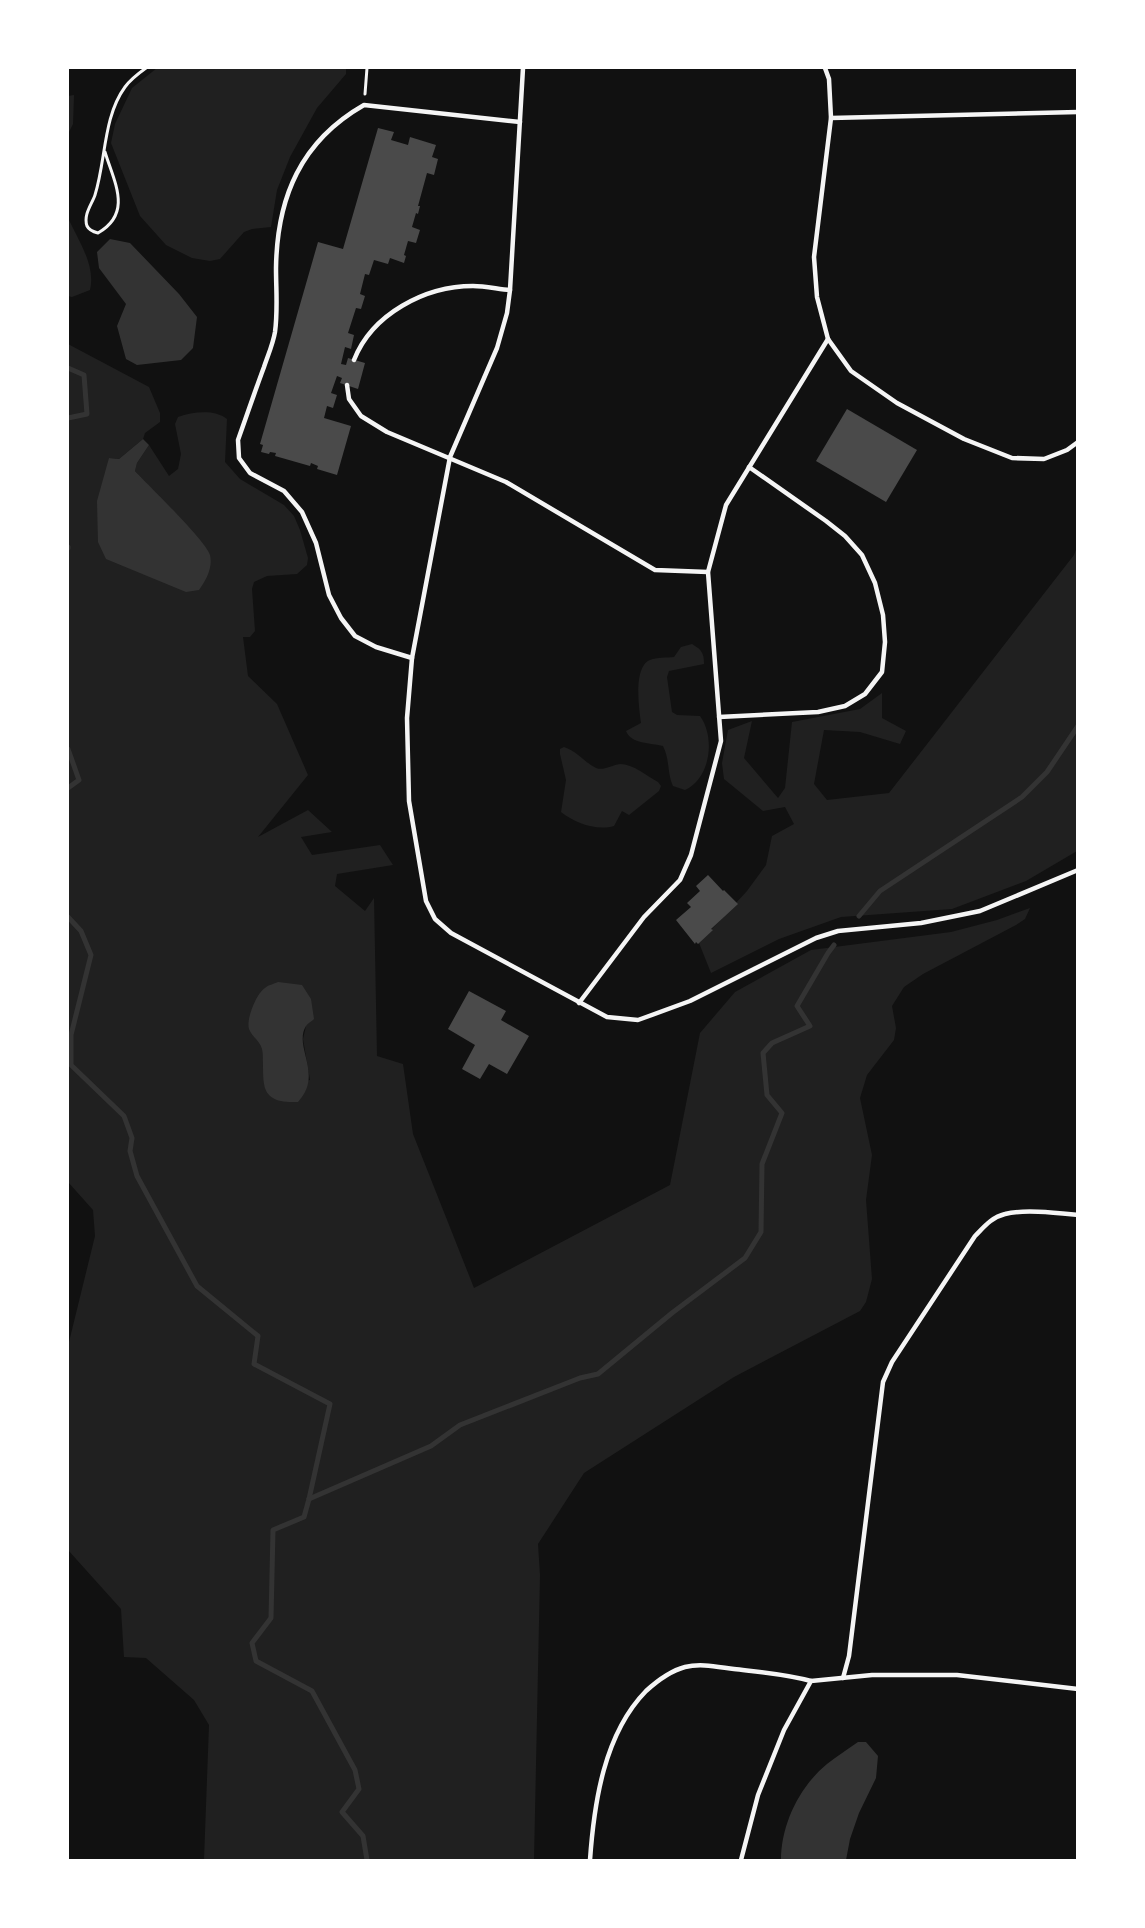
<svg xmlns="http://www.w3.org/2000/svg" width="1145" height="1928" viewBox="0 0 1145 1928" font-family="'Open Sans',sans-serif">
<rect width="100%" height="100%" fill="#111"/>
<!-- green -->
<g fill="#202020" fill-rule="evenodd">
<path d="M157,68H346V74L317,108L290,157L277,190L271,227L252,229L244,232L220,259L210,261L192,258L166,245L140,216L111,143L115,124L132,88Z"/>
<path d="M74,95L73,124L68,134V96Z"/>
<path d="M68,218C78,240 96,265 90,290L72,297L68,296Z"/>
<path d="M68,344L149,387L160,413V422L145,433L143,439L119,459L109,458L200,541L135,471L137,463L149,445L169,476L178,469L181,454L175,424L178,417C193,412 214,409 227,419L225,462L240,479L284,505L294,516L300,530L308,558L307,565L297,574L267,576L254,582L252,589L255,631L250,637H243L248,676L277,704L308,775L258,837L308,810L332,832L301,837L312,855L380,845L393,865L337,874L335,886L365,911L374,898L377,1056L403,1064L413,1134L474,1288L670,1185L700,1033L735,992L811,950L951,932L997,920L1030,908L1025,919L1016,925L923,974L904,987L892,1006L896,1028L894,1040L867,1075L860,1098L872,1155L866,1200L872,1279L866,1302L860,1311L734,1377L584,1473L538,1544L540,1575L534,1860H204L209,1725L194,1700L146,1658L124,1657L121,1609L68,1550V1346L95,1236L93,1210L68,1182ZM306,1026L303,1039L310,1080L265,1086L262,1046Z"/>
<path d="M1077,547V851L1026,881L952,909L841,917L779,939L711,973L699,943L747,891L766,865L772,836L794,824L785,807L763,811L724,779L722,763L728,730L752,721L744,758L778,798L785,788L792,722L860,709L882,693V718L906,731L900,744L860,732L824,730L814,784L827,800L889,793L1074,555Z"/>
<path d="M692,644C702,650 704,653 704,664L669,671L667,677L672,712L677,715L700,716C716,738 710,779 685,790L673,786C667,773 670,760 663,746C651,743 631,744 626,731L641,723C639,708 633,667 650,660C657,657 667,658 674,657L681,647Z"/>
<path d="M564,747C577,751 584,762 596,768C603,771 612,765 620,764C633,764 647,776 658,782L661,786L659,791L629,815L622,811L614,826C596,831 575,823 561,812L566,780L560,754V749Z"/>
</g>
<!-- water -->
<g fill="#333">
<path d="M110,239L130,243L179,294L197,317L193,348L181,360L137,365L126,359L117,326L126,304L99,268L97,252Z"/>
<path d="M143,439L149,445L137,463L135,471C149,486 206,541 210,555C213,568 206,580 199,590L186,592L106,559L98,542L97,501L109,458L119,459Z"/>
<path d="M278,982L302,985L311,999L314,1019C311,1022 308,1023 306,1026C293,1047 324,1074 298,1102C254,1104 266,1079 262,1049C260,1041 252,1037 249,1029C246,1019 256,994 265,988C268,985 274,984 278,982Z"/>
<path d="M858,1742H866L878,1756L876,1778L859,1813L850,1839L846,1860H781C781,1825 799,1787 827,1764C837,1756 848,1749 858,1742Z"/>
</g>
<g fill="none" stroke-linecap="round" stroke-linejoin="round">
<!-- stream -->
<g stroke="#333" stroke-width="5">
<path d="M68,368L84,375L87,414L68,418"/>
<path d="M68,547V548"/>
<path d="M68,749L79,780L68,788"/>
<path d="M859,916L880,891L1022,797L1047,772L1078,726"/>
<path d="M68,917L81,931L91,955L71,1035V1065L124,1116L132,1138L130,1151L137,1176L197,1286L258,1336L254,1364L330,1404L309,1499L304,1517L273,1530L271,1618L252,1643L256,1661L312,1691L355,1770L359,1789L342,1812L363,1836L367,1860"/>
<path d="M309,1499L431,1446L460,1425L580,1378L598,1374L672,1313L745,1258L761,1232L762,1164L782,1113L767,1095L763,1053L772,1043L810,1026L797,1006L828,953L834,945"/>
</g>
</g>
<!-- building -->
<g fill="#4a4a4a">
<path d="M378,128L394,132L391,140L408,145L410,137L436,145L432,157L438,159L434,175L427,173L418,206H420L418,214L416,213L412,227L420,230L416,243L408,241L404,255L406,256L404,263L390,258L388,264L374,260L369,275L365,274L360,294L365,296L361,309L356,308L348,333L354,335L351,349L345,347L341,364L346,365L348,358L365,363L358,389L340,383L342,378L337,376L331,393L337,395L333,408L327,406L324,418L351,426L337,475L317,469L318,466L311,463L310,466L275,456L276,453L270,452L269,454L261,452L263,445L260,444L318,242L343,249Z"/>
<path d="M847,409L917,450L886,502L816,461Z"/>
<path d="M708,875L723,891L724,890L738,904L711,929L713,930L698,944L696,942L695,944L676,920L691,907L687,903L700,891L696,886Z"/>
<path d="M469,991L506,1011L501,1020L529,1036L507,1074L489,1064L480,1079L462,1069L475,1045L448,1029Z"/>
</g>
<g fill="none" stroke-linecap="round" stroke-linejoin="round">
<!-- path -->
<g stroke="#f5f5f5" stroke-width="3">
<path d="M365,94L367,68"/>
<path d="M105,152C114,182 133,213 98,233C94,232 89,230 87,226C83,215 92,204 95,195C106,160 103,117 125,87C130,80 139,73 146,68"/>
</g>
<!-- service -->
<g stroke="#f5f5f5" stroke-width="4.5">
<path d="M523,68L510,290L507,313L497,348L450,457L412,658L407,718L409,801L426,901L435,919L451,933L607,1017L638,1020L690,1001L816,938L838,931L921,923L980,911L1078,870"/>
<path d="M825,68L829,79L831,118L814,257L817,297L828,339L851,371L897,403L964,439L1012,458L1044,459L1067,450L1078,442"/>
<path d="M831,118L1078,112"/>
<path d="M354,360C372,314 425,286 473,286C485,286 498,289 510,290"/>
<path d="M347,385L349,399L361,416L387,432L506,482L655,570L708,572"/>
<path d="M412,658L376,647L355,636L341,618L329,595L316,543L302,512L284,491L250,473L239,458L238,440C247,415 255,391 264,367C268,355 273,344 275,332C278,310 276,290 276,268C277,197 301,141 364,105L520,122"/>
<path d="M719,717L818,712L845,706L865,694L882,672L885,642L883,615L875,583L862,555L845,536L826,521L749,467"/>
<path d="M579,1003L644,917L680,880L691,855L721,741L708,572L726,505L828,339"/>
<path d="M843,1678L849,1656L883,1382L892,1362L975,1236C984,1227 992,1217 1005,1214C1024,1209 1058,1213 1078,1215"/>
<path d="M590,1860C594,1803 604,1734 646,1691C657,1681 670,1671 685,1667C701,1663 718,1667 734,1669C760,1672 786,1674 811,1681"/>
<path d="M741,1860L758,1795L784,1730L811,1681L872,1675H957L1078,1689"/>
</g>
</g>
<!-- border -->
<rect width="1145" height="1928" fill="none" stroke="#ffffff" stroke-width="138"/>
</svg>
